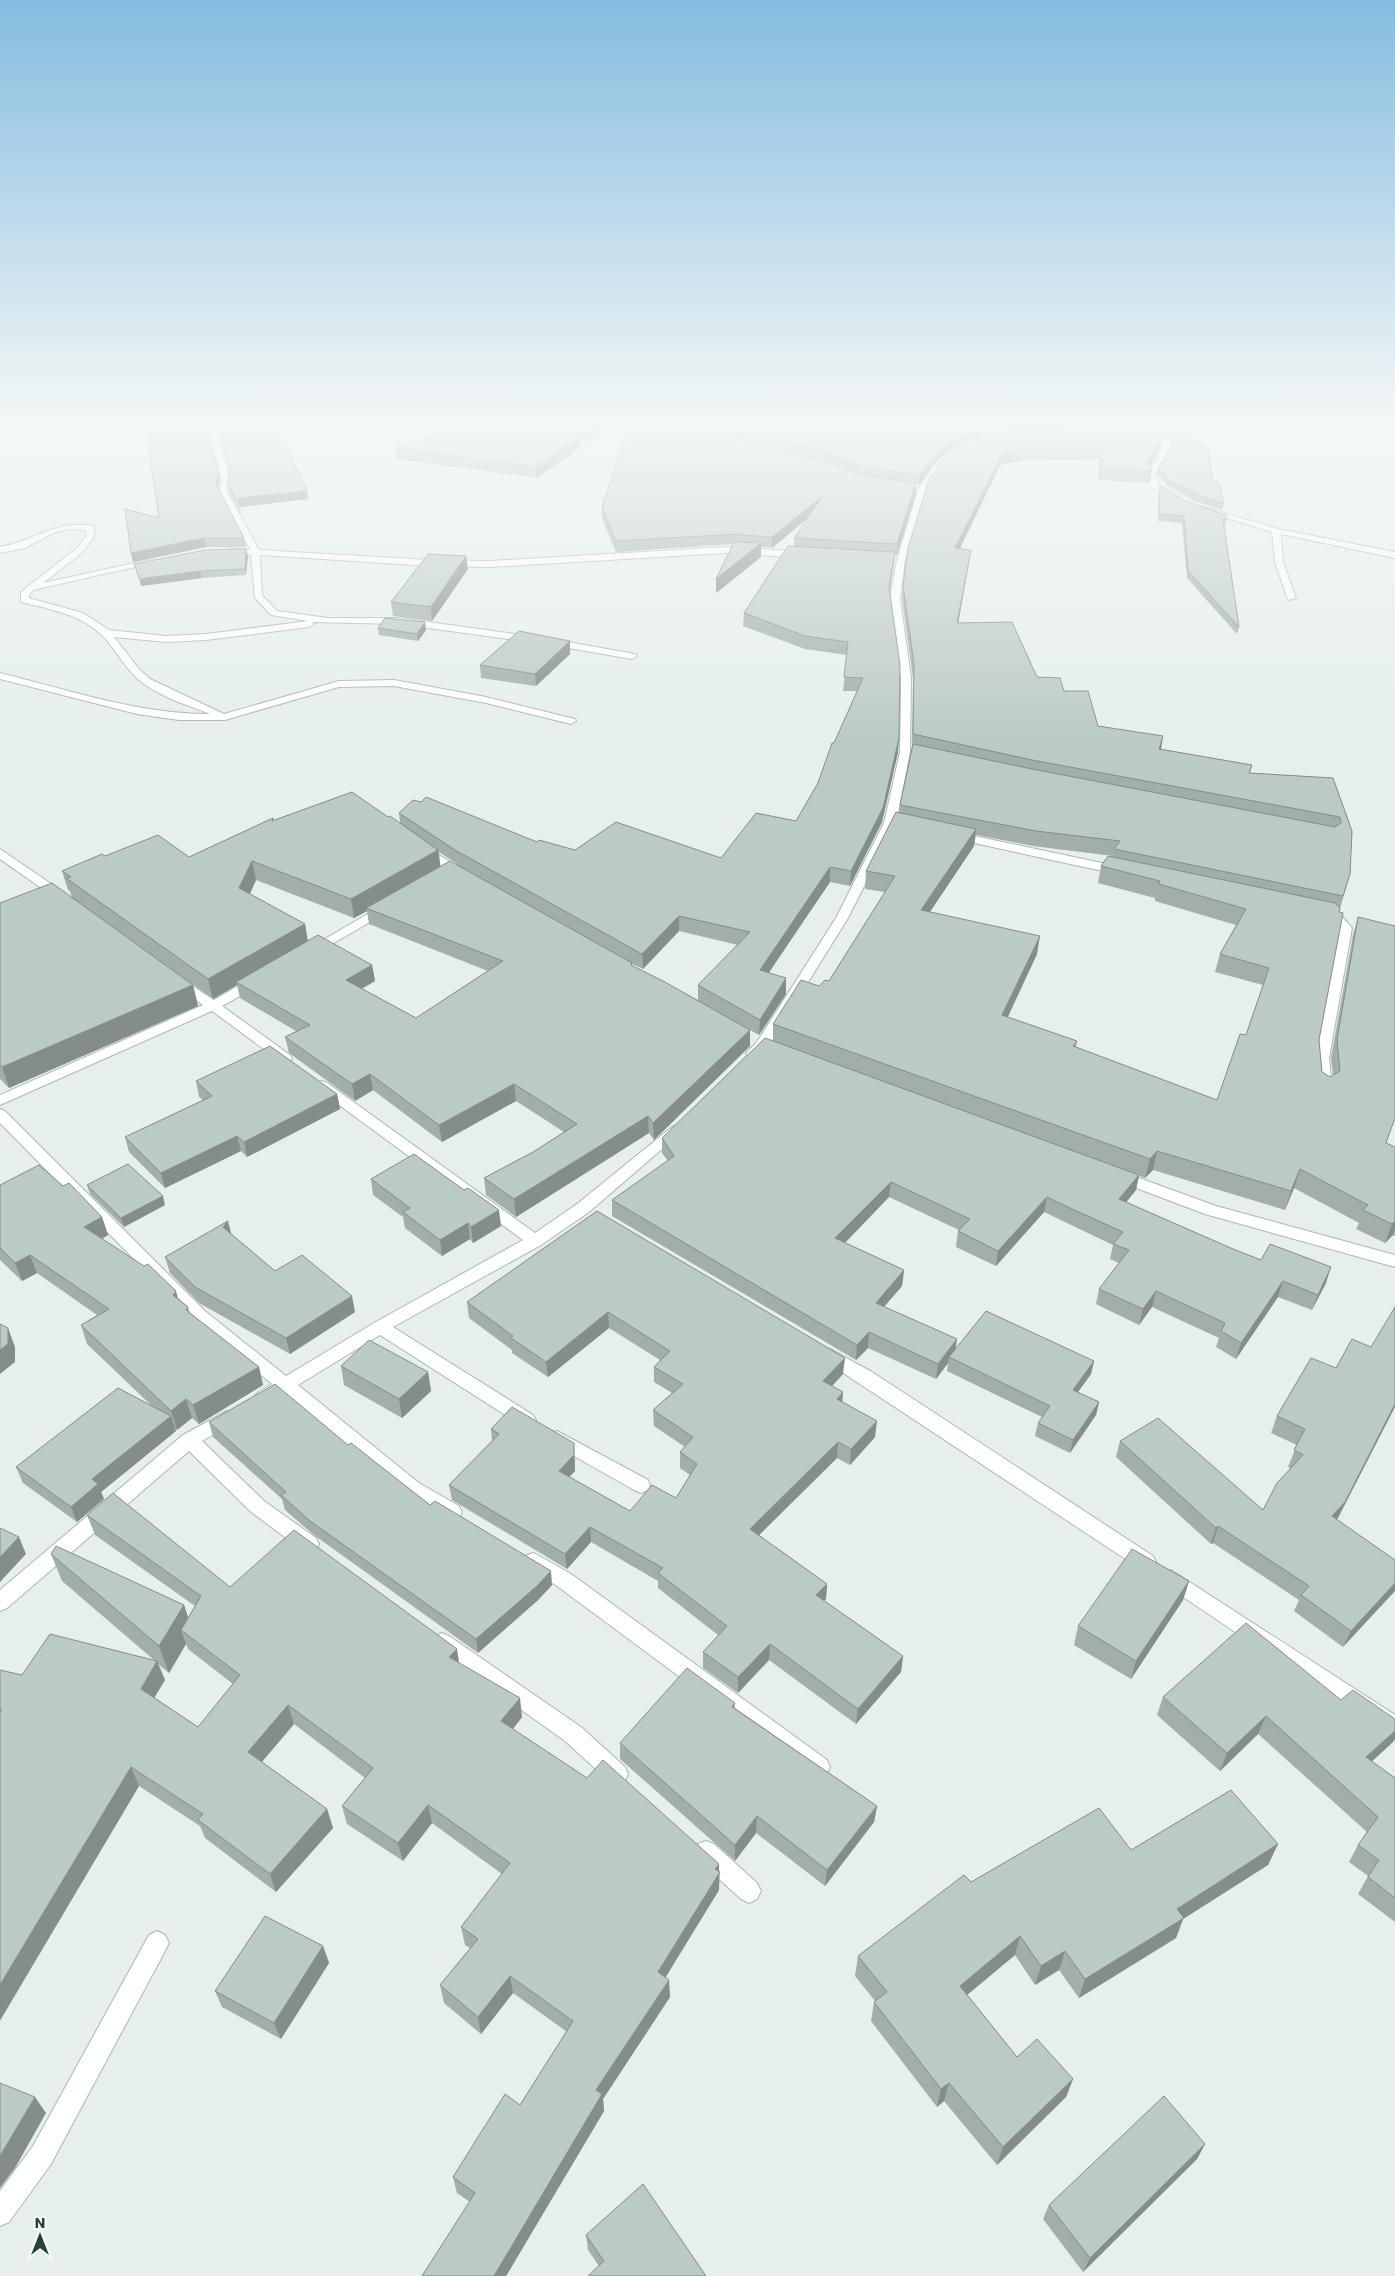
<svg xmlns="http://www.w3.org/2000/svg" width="1395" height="2276" viewBox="0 0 1395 2276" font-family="Poppins,sans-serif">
<rect width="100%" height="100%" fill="#e6efeb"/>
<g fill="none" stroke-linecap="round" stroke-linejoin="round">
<!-- minor casing -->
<g stroke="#a8b8b2" stroke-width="2">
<g id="minor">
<path d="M361,423L446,427L475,434L471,436L446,431Z"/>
<path d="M1226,423H1285L1395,435V439L1259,425L1159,433L1155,431L1159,429Z"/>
<path d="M209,429L216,431L230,480L227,492L259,550L431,560L489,561L726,547L804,552L808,555L804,558L726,553L489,567L431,566L260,555L262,595L277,611L328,618H399L551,639L635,654L637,656L632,659L551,645L399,624L312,622L314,624L309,627L206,640L166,642L114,637L139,669L150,679L224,714L339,681L394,680L486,697L575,719L576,721L571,724L486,703L394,686L339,687L225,720H179L137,714L0,679V673C69,690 138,714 210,714C188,705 163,698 144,684C129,673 120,657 109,643C87,615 53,610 21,602V592L77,548L87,535L86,530L69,529L53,533L25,548L0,553V547C34,541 56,519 93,526L95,535L83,552L43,583L153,559L157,562L33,590L29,595V598L83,613L109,630L166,636L206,634L308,621L271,615L255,598L251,555L228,554L224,551L228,548L250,550L219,492L222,480Z"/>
<path d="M1146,430H1152L1171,442L1170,450L1155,474L1159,485L1179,496V500H1173L1151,486L1147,474L1162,450L1163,443L1146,434Z"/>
<path d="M561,440L587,441L591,443L587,445L558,444V440Z"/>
<path d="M936,464L943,466L926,490L905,560L900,599L911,678L910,752L896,823L848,918L769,1045L758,1056H748L746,1053L757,1042L836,918L884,823L900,752L901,678L890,599L897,560L918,490Z"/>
<path d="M1204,507L1278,529L1395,552V558L1281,534L1283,562L1296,598L1288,600L1275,562L1272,532L1204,511Z"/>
<path d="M955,832L1121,867L1127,871L1121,875L951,838L949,836Z"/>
<path d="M423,845L466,872L468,875L466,878H458L419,852L417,849Z"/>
<path d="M0,849L66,894L68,897L66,900H58L0,859Z"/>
<path d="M385,904L391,908L389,911L315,954H305L304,951Z"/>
<path d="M1324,910L1339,913L1352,928L1329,1058L1332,1090L1325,1094L1318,1090L1315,1058L1340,929L1331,919L1320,917L1318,914L1320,911Z"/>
<path d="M180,978L214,1000L250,979H260L262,982L260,985L222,1006L290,1055L292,1058L290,1061H280L212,1011L0,1105V1095L203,1005L175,985L173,982L175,979Z"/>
<path d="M321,1081L326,1082L535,1233L577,1204L672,1127L677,1125L684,1130L589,1212L541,1245L393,1327L533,1415L536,1420L533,1425L527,1427L521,1425L380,1335L298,1385L419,1483L459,1506L462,1512L459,1518L452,1520L405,1493L284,1394C275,1399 267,1406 257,1403L254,1398L257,1393L272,1384L193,1319L0,1123V1109L5,1111L205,1311L286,1376L374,1323L523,1240L316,1088L314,1085Z"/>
<path d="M1120,1171L1216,1206L1395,1255V1267L1205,1214L1115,1180L1112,1176L1115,1172Z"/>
<path d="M828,1348L872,1372L1153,1556L1156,1562L1153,1568L1146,1570L1139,1568L822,1359L819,1354L822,1349Z"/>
<path d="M227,1411L233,1413L236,1418L233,1423L202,1441L264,1501L316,1538L319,1544L316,1550L309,1552L302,1550L250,1511L189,1451L7,1608L0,1611V1590L183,1435Z"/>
<path d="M557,1431L648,1480L650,1485L648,1490L641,1493L634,1490L551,1443L548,1438L551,1433Z"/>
<path d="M534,1553L571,1574L827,1760L830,1767L827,1774L819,1777L811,1774L557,1586L527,1567L524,1561L527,1555Z"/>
<path d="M1171,1570L1395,1715V1737L1387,1734L1164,1584L1161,1578L1164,1572Z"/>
<path d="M442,1633L449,1636L581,1727L625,1767L628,1774L625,1781L617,1784L609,1781L565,1741L435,1648L432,1642L435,1636Z"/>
<path d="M706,1841L714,1844L757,1883L761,1891L757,1899L749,1903L741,1899L698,1860L695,1852L698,1844Z"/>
<path d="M157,1931L165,1935L169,1943L165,1951L51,2164L9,2222L0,2226V2191L33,2146L149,1935Z"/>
</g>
</g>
<!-- minor -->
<use href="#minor" fill="#fff" fill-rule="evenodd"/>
</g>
<!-- wall -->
<g fill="#a1aea9" fill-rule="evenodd">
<path d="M145,423H275L307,491L308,499L240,507L241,514L229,492L227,483L230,472L218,430L211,427L207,431L220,480L218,489L244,538L246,547H206L133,562L131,553L159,518Z"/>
<path d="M450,423H614L590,440H581V447L537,478L396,459L395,448L483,428V427Z"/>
<path d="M630,423H1200L1152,427L1161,432L1162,427H1173L1213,482L1224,504L1222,510L1192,500L1168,486L1157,474L1158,468L1172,445L1173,442L1163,435L1160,449L1150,466L1152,471L1150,483L1098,480L1099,459L1017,461L1000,465L959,549L971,550L969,562L958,623L1037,677L1064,691L1098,726L1161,749L1252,765L1250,773L1333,778L1352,831L1350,874L1339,912L1319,1040L1322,1072L1330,1077L1333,1075L1331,1058L1353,935L1358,917L1386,1143L1395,1147V1236L1393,1235L1385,1243L1356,1229L1359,1223L1294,1188L1285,1210L1153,1170L1145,1178L1139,1176L1136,1190L1126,1202L1233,1249L1261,1260L1326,1283L1312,1310L1278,1297L1236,1359L1216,1347L1219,1338L1152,1307L1139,1325L1096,1304L1099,1289L1119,1263L1110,1259L1113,1245L1069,1224L1044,1212L996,1266L956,1247L958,1231L959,1230L889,1197L845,1243L904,1270L902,1286L884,1307L956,1349L1094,1361L1091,1374L1078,1392L1099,1402L1096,1415L1070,1453L1035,1436L1038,1423L1042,1417L947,1371L948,1363L936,1379L868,1348L856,1360L612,1216V1200L668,1161L662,1153V1138L773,1041V1024L819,986L829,981L885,892L865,889L866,871L899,813L900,805L912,748L913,678L902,599L903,586L952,450L947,452L934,464L919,485H916V494L897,555H894L890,590L898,752L882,822L850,886L830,882L768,972L786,994L759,1035L750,1030V1046L654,1140L649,1133L516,1217L486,1195L484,1178L533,1152L564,1132L516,1101L442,1142L373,1090L355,1101L289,1053L285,1037L296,1031L240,998L237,985L213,999L138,945L193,985L198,1006L9,1088L0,1079V903L72,898L70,891L68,890L62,871L105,856L189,857L273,818L274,820L388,817L400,823L399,813L575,850L721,858L796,821L818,783L834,743L857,691H843L847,655L805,649L743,626L744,613L794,546V538L807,519L772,548L761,547V557L716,593L733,544L616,552L602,518V507ZM983,433L995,435L982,438ZM976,835L1033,846L1113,856L1101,866L1098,883L1155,898V901L1236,925L1220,954L1215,972L1263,985L1246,1035L1217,1100L1076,1047L1077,1041L1007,1017L1037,954L930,912L974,846ZM439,852L457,864L440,866ZM256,880L354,918L367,911L369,924L488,971L416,1018L362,989L375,981L372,965L308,941L305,924L250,894ZM679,931L738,945L698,985V1000L632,966V964L643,969Z"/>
<path d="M1160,486L1183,500L1227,519L1225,526H1224L1239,627L1237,634L1187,578L1182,523L1158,521L1159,492Z"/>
<path d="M248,556L246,575L202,578L141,586L134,564Z"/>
<path d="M468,569L432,621L393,616L391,602Z"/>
<path d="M378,628L426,630L418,641L379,635Z"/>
<path d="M570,641V654L536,686L481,678L480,665Z"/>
<path d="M196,1081L337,1094L340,1109L247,1157L241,1151L165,1188L129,1152L125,1137L203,1100L199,1097Z"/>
<path d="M371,1179L501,1226L473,1243L470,1239L442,1256L405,1228L403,1217L373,1195Z"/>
<path d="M0,1185L63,1186L102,1217L108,1235L102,1239L178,1298L188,1307L190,1313L259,1367L263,1385L199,1424L192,1418L177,1430L174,1428L176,1431L101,1492L104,1499L77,1522L23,1483L16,1467L152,1406L87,1344L81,1325L97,1315L37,1273L22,1281L0,1260Z"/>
<path d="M87,1185L165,1205L124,1227L90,1194Z"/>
<path d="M597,1211L843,1374L832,1386L842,1402L875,1437L850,1465L837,1458L759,1535L827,1584L826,1599L824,1601L903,1656L901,1672L856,1724L769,1660L738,1693L703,1668V1652L718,1635L658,1588V1581L591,1542L567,1569L452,1500L449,1485L492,1441L491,1429L575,1459V1471L569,1477L630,1511L676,1498L690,1475L680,1468V1452L685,1447L654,1426L653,1410L672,1393L654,1382V1367L660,1360L609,1328L548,1377L512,1353V1350L469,1318L467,1302Z"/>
<path d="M231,1234L275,1271L355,1312L290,1354L199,1303L170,1273L165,1257Z"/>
<path d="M1311,1358L1338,1518L1337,1520L1395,1560L1343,1647L1294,1611L1299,1600L1213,1543L1211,1544L1116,1457L1120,1441L1263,1510L1291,1468L1288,1467L1297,1445L1271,1433L1277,1416Z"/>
<path d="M341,1366L428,1372L431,1391L402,1418L344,1385Z"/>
<path d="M209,1422L348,1445L430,1505L552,1585L538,1600L478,1653L314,1535L285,1510L282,1499L213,1437Z"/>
<path d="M87,1515L230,1587L459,1663L522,1717L513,1729L720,1872L719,1890L666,1977L670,1997L603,2099L604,2111L506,2276H422L470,2202L457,2193L453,2177L520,2105L567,2032L513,1993L481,2034L444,2003L440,1985L470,1948L465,1945L461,1927L502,1874L432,1823L403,1861L347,1824L342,1806L365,1778L294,1724L262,1762L327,1809L333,1828L276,1892L205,1838L200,1826L139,1786L0,2021V1670L22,1675L154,1660L62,1581L51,1554L184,1605L188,1618L195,1606L95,1535ZM186,1644L188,1649L233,1684L198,1727L154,1698L165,1680L158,1664L169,1673Z"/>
<path d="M1189,1581L1183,1600L1131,1679L1074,1645L1078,1626Z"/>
<path d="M1163,1697L1341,1700L1393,1742L1372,1761L1395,1778V1922L1358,1894L1368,1876L1349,1862L1358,1845L1367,1832L1258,1734L1220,1771L1157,1715Z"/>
<path d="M735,1703V1708L877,1806L874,1822L825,1886L756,1833L735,1861L620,1759V1743Z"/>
<path d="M1278,1844L1268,1865L1183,1919L1176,1938L1079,1998L1059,1970L1035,1985L1015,1955L967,1995L1017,2057L1073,2079L1066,2097L997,2165L944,2101L937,2107L871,2021L874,2002L875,2001L855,1976L858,1956L971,1882L1131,1850Z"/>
<path d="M323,1946L329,1963L281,2039L222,2007L215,1991Z"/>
<path d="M1205,2144L1197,2159L1083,2272L1043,2219L1049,2205Z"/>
<path d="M586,2235L706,2276L599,2266L588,2250Z"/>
</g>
<!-- shaded-wall -->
<g fill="#838d89">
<path d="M205,423H210L211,427L206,432Z"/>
<path d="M600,423H614L590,440L589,431Z"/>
<path d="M1072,423H1200L998,438L999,429Z"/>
<path d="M636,429V438L630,432Z"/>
<path d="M983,431L982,441L965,444L947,452L934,464L919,485L920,475L935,455L948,442L966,435Z"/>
<path d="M580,436L581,447L537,478L536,467Z"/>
<path d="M1162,438L1160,449L1147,471V462Z"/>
<path d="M1018,449L1017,461L1000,465L954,561L955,548L1002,454Z"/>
<path d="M218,471L220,480L217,493L216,484Z"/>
<path d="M916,483V494L897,555V544Z"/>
<path d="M307,491L308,499L240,507L238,498Z"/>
<path d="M822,497L821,507L772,548V537Z"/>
<path d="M204,538L206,547L133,562L131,553Z"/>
<path d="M761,543V557L716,593V579Z"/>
<path d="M246,549L248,556L246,575L245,569Z"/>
<path d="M971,550L969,562L956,636L957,623Z"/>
<path d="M895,552L894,564L888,599L889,587Z"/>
<path d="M466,556L468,569L432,621L431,607Z"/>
<path d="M200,571L202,578L141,586L140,579Z"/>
<path d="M425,622L426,630L418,641L417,634Z"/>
<path d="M570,641V654L536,686L535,674Z"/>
<path d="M1163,736L1161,750L1159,749Z"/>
<path d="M899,738L898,752L882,822L850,886L851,871Z"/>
<path d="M976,829L974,846L919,928L921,910Z"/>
<path d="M438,850L441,869L366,908L367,911L354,918L351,899Z"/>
<path d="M252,861L256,880L243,908L239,888Z"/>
<path d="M830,867V882L760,986V970Z"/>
<path d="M679,916V931L643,969L642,954Z"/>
<path d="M305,924L308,944L236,982L237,985L213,999L208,979Z"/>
<path d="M1040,936L1037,954L1000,1034L1002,1015Z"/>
<path d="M372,965L375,981L348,996L346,980Z"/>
<path d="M786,978V994L759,1035L760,1020Z"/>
<path d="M193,985L198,1006L9,1088L2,1067Z"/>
<path d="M750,1030V1046L654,1140L653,1123Z"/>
<path d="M370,1074L373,1090L355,1101L352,1084Z"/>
<path d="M514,1084L516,1101L442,1142L439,1125Z"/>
<path d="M337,1094L340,1109L247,1157L244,1142Z"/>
<path d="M648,1116L649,1133L516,1217L514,1199Z"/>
<path d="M237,1136L241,1151L165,1188L161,1173Z"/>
<path d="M1157,1151L1153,1170L1145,1178L1150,1159Z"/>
<path d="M1300,1169L1294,1188L1285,1210L1291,1191Z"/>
<path d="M1139,1175L1136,1190L1116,1215L1119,1199Z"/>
<path d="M891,1182L889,1197L834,1254L835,1238Z"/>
<path d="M163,1196L165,1205L124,1227L121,1218Z"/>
<path d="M1047,1197L1044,1212L996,1266L998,1251Z"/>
<path d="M499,1210L501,1226L473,1243L471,1227Z"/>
<path d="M102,1217L108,1235L90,1245L84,1227Z"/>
<path d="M228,1221L232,1237L223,1227Z"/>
<path d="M1395,1221V1228L1393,1235L1385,1243L1392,1224Z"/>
<path d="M468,1223L470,1239L442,1256L440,1240Z"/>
<path d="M30,1255L37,1273L22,1281L15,1263Z"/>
<path d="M1331,1267L1326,1283L1312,1310L1318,1295Z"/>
<path d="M904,1270L902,1286L874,1318L876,1303Z"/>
<path d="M1283,1281L1278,1297L1236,1359L1241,1343Z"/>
<path d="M176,1291L181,1310L173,1295Z"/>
<path d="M1156,1291L1152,1307L1139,1325L1143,1309Z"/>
<path d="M352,1296L355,1312L290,1354L286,1338Z"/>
<path d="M608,1312L609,1328L548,1377L546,1362Z"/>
<path d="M8,1328L15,1347V1362L0,1374V1350Z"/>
<path d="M869,1332L868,1348L856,1360L857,1345Z"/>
<path d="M957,1339L955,1354L949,1357L948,1363L936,1379L938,1364Z"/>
<path d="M845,1358L843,1374L822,1397L823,1381Z"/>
<path d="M1094,1361L1091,1374L1070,1403L1073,1390Z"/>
<path d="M259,1367L263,1385L199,1424L193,1405Z"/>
<path d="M428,1372L431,1391L402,1418L399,1399Z"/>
<path d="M843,1392L842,1408L837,1399Z"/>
<path d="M186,1399L192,1418L177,1430L171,1411Z"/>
<path d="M1099,1402L1096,1415L1070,1453L1073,1440Z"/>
<path d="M1395,1404V1407L1338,1518L1326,1533L1332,1516Z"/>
<path d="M171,1416L176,1431L101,1492L104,1499L77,1522L71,1507L92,1479Z"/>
<path d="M877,1421L875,1437L850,1465L851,1449Z"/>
<path d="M838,1442L837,1458L749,1545L750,1529Z"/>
<path d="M574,1443L575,1471L560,1487L559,1471Z"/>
<path d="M1218,1526L1213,1543L1211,1544L1216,1528Z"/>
<path d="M590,1527L591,1542L567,1569L565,1554Z"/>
<path d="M19,1537L26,1554L0,1582V1557Z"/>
<path d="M551,1571L552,1585L538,1600L478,1653L476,1639Z"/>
<path d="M1189,1581L1183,1600L1131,1679L1136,1661Z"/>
<path d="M1395,1583V1591L1343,1647L1351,1631Z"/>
<path d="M827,1584L826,1599L815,1611L816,1595Z"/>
<path d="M184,1605L193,1632L181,1630L186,1644L169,1673L159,1646Z"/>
<path d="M770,1644L769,1660L738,1693V1677Z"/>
<path d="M457,1649L460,1668L449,1657Z"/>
<path d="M903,1656L901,1672L856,1724L858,1709Z"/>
<path d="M157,1661L165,1680L148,1708L141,1689Z"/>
<path d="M520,1698L522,1717L504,1740L501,1721Z"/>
<path d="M288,1705L294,1724L254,1771L248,1752Z"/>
<path d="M1266,1716L1258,1734L1220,1771L1227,1753Z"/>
<path d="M1395,1731V1739L1393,1742L1357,1775L1366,1757Z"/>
<path d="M131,1767L139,1786L0,2020V1985Z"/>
<path d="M428,1805L432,1823L403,1861L398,1843Z"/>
<path d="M877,1806L874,1822L825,1886L827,1870Z"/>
<path d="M327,1809L333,1828L276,1892L270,1874Z"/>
<path d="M757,1816L756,1833L735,1861V1845Z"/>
<path d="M1278,1844L1268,1865L1183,1919L1176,1938L1079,1998L1085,1979L1177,1909Z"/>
<path d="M719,1864V1890L658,1989V1972L715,1869Z"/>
<path d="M1020,1936L1015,1955L955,2005L960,1986Z"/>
<path d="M323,1946L329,1963L281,2039L274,2023Z"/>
<path d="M1065,1951L1059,1970L1035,1985L1041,1966Z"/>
<path d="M510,1976L513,1993L481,2034L478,2017Z"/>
<path d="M669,1980L670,1997L603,2099L604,2111L506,2276H494L596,2090Z"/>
<path d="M1073,2079L1066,2097L997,2165L1003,2147Z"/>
<path d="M949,2083L944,2101L937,2107L941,2089Z"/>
<path d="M35,2097L46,2113L15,2168L0,2188V2156Z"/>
<path d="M1205,2144L1197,2159L1083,2272L1090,2258Z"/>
</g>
<!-- building -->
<g fill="#bbcac4" stroke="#838d89">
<path d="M145,423H205L218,471L216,484L244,538H204L131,553L125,509L159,518Z"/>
<path d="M217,423H275L307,491L238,498L239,504L227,483L230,471Z"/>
<path d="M498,423H600L589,431L529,428Z"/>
<path d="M630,423H945L983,431L966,435L948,442L935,455L920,475L863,467L820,450L728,430L636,429L630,432L636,436L727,437L813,458L861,475L916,483L897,544L794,538L822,497L772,537L739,535V534L616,541L602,507Z"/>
<path d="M983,423H1072L999,429L995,426Z"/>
<path d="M1147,424L1163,433L1162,438L1147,462L1152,471L1100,468L1101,448L1018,449L1002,454L955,548L971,550L957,623L1012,622L1037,677L1060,678L1064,691H1088L1098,726L1163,736L1159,749L1252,765L1249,773L1333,778L1352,831L1350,874L1343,896L1114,849L1120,841L1036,831L900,805L913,744L1032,769L1335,827L1341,823L1340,817L1032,760L913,734L914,664L903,586L908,548L929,479L948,452L966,441L1005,434Z"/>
<path d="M466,426L528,435L580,436L536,467L395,448Z"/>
<path d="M1162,427H1173L1208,448L1213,482L1219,483L1224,504L1194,493L1169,480L1158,468L1173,445L1174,436Z"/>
<path d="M1160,486L1183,500L1226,515L1227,519H1223L1239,627L1188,571L1184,516L1159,514Z"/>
<path d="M734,542L761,543L716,579Z"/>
<path d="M788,546L895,552L889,587L900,665L899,738L883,808L851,871L830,867L760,970L786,978L760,1020L698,985L750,932L679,916L642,954L455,850L399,813L413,800L421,802L426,797L537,842L539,840L575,850L616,822L721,858L756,813L796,821L818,783L832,743H834L863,678L844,677L848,642L805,636L744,613Z"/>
<path d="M246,549L245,569L200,571L140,579L134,564L205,550Z"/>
<path d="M428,554L466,556L431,607L391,602Z"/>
<path d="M385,618L425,622L417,634L378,628Z"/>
<path d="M519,631L570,641L535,674L480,665Z"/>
<path d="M352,792L388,817L390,816L438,850L351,899L252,861L239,888L305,924L208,979L66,878L71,877L62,871L102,854L105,856L158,835L189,857L273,818L272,821Z"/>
<path d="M896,812L976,829L921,910L1040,936L1002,1015L1077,1041L1073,1046L1217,1100L1240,1034L1246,1035L1269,968L1220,954L1246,909L1159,884L1160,881L1101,866L1108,856L1335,903L1340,908L1339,912L1343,913L1319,1040L1322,1072L1330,1077L1340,1071L1337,1040L1358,917L1395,926V1118L1386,1143L1395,1147V1221L1392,1224L1363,1210L1368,1205L1300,1169L1291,1191L1157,1151L1150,1159L773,1024L801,980L819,986L825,980L829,981L895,876L866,871Z"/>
<path d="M450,861L632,963L631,965L663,981L750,1030L653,1123L648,1116L514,1199L484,1178L533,1152L577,1124L514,1084L439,1125L370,1074L352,1084L285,1037L310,1025L236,982L318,935L372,965L346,980L416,1018L503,961L366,908Z"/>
<path d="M52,883L193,985L2,1067L0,1065V903Z"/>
<path d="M765,1038L1139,1175L1119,1199L1233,1249L1261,1260L1270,1244L1331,1267L1318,1295L1283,1281L1241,1343L1221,1331L1225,1323L1156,1291L1143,1309L1099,1289L1129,1250L1113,1244L1123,1232L1072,1209L1047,1197L998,1251L958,1231L970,1219L891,1182L835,1238L904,1270L876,1303L957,1339L938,1364L869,1332L857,1345L612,1200L674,1156L662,1138Z"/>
<path d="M270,1046L337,1094L244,1142L237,1136L161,1173L125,1137L212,1096L196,1081Z"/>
<path d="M414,1154L464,1190L468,1188L499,1210L471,1227L468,1223L440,1240L403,1212L410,1208L371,1179Z"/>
<path d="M128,1164L163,1196L121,1218L87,1185Z"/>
<path d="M39,1165L63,1186L69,1183L102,1217L84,1227L144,1266L148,1264L176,1291L173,1295L188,1307L186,1310L259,1367L193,1405L186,1399L171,1411L81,1325L109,1309L30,1255L15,1263L0,1248V1185Z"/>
<path d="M597,1211L845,1358L823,1381L843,1392L837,1399L877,1421L851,1449L838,1442L750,1529L827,1584L816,1595L903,1656L858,1709L770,1644L738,1677L703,1652L727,1626L658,1573L663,1568L590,1527L565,1554L449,1485L499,1434L491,1429L512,1407L574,1443V1455L559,1471L630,1511L652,1485L676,1498L697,1464L680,1452L693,1437L653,1410L683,1384L654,1367L670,1351L608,1312L546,1362L511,1338L513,1336L467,1302Z"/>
<path d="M228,1221L223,1227L275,1271L302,1255L352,1296L286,1338L195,1287L165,1257Z"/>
<path d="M1395,1307V1404L1345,1502L1332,1516L1395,1560V1583L1351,1631L1301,1595L1309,1586L1218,1526L1216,1528L1120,1441L1158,1418L1263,1510L1277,1483L1303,1455L1294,1450L1305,1429L1277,1416L1311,1358L1336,1368L1352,1339L1371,1347Z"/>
<path d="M986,1311L1094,1361L1073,1390L1099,1402L1073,1440L1038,1423L1050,1406L949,1357Z"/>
<path d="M0,1324L8,1328V1344L0,1350Z"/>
<path d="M369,1340L428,1372L399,1399L341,1366Z"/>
<path d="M275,1384L348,1445L351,1443L430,1505L435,1501L551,1571L537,1586L476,1639L310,1521L281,1495L286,1492L209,1422Z"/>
<path d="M118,1388L171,1416L92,1479L98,1484L71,1507L16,1467Z"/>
<path d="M113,1493L230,1587L294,1530L457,1649L449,1657L520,1698L501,1721L587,1778L603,1760L719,1864L715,1869L720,1872L658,1972L669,1980L596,2090L602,2094L494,2276H422L475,2193L453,2177L505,2094L520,2105L573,2021L510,1976L478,2017L440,1985L478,1939L461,1927L510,1863L428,1805L398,1843L342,1806L373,1768L288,1705L248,1752L327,1809L270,1874L198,1820L203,1814L131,1767L0,1985V1712L2,1710L0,1709V1670L22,1675L50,1634L157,1661L141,1689L198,1727L240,1675L181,1630L201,1596L87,1515Z"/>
<path d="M0,1528L19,1537L0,1557Z"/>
<path d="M56,1546L184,1605L159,1646L51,1554Z"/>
<path d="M1132,1549L1189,1581L1136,1661L1078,1626Z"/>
<path d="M1246,1623L1341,1700L1353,1690L1395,1719V1731L1366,1757L1395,1778V1898L1368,1877L1379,1860L1358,1845L1378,1817L1266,1716L1227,1753L1163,1697Z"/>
<path d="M687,1668L735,1703L732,1707L877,1806L827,1870L757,1816L735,1845L620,1743Z"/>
<path d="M1231,1790L1278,1844L1177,1909L1184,1918L1085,1979L1065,1951L1041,1966L1020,1936L960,1986L1017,2057L1037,2039L1073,2079L1003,2147L949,2083L941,2089L874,2002L887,1992L858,1956L964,1875L971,1882L1099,1808L1131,1850Z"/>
<path d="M265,1916L323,1946L274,2023L215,1991Z"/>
<path d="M0,2083L35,2097L0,2156Z"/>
<path d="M1164,2096L1205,2144L1090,2258L1049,2205Z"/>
<path d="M643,2184L706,2276H588L604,2261L586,2235Z"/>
</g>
<!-- sky -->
<linearGradient id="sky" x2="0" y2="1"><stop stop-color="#84bce0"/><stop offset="0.57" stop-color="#f4f8f6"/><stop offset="1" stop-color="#f4f8f6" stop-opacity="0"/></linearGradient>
<rect width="1395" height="742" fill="url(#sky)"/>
<!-- north arrow -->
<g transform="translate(40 2236)" stroke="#f7fbf9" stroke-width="4" paint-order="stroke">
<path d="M0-4L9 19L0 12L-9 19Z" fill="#24423a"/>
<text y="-8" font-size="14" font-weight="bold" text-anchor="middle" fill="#24423a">N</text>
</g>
</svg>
